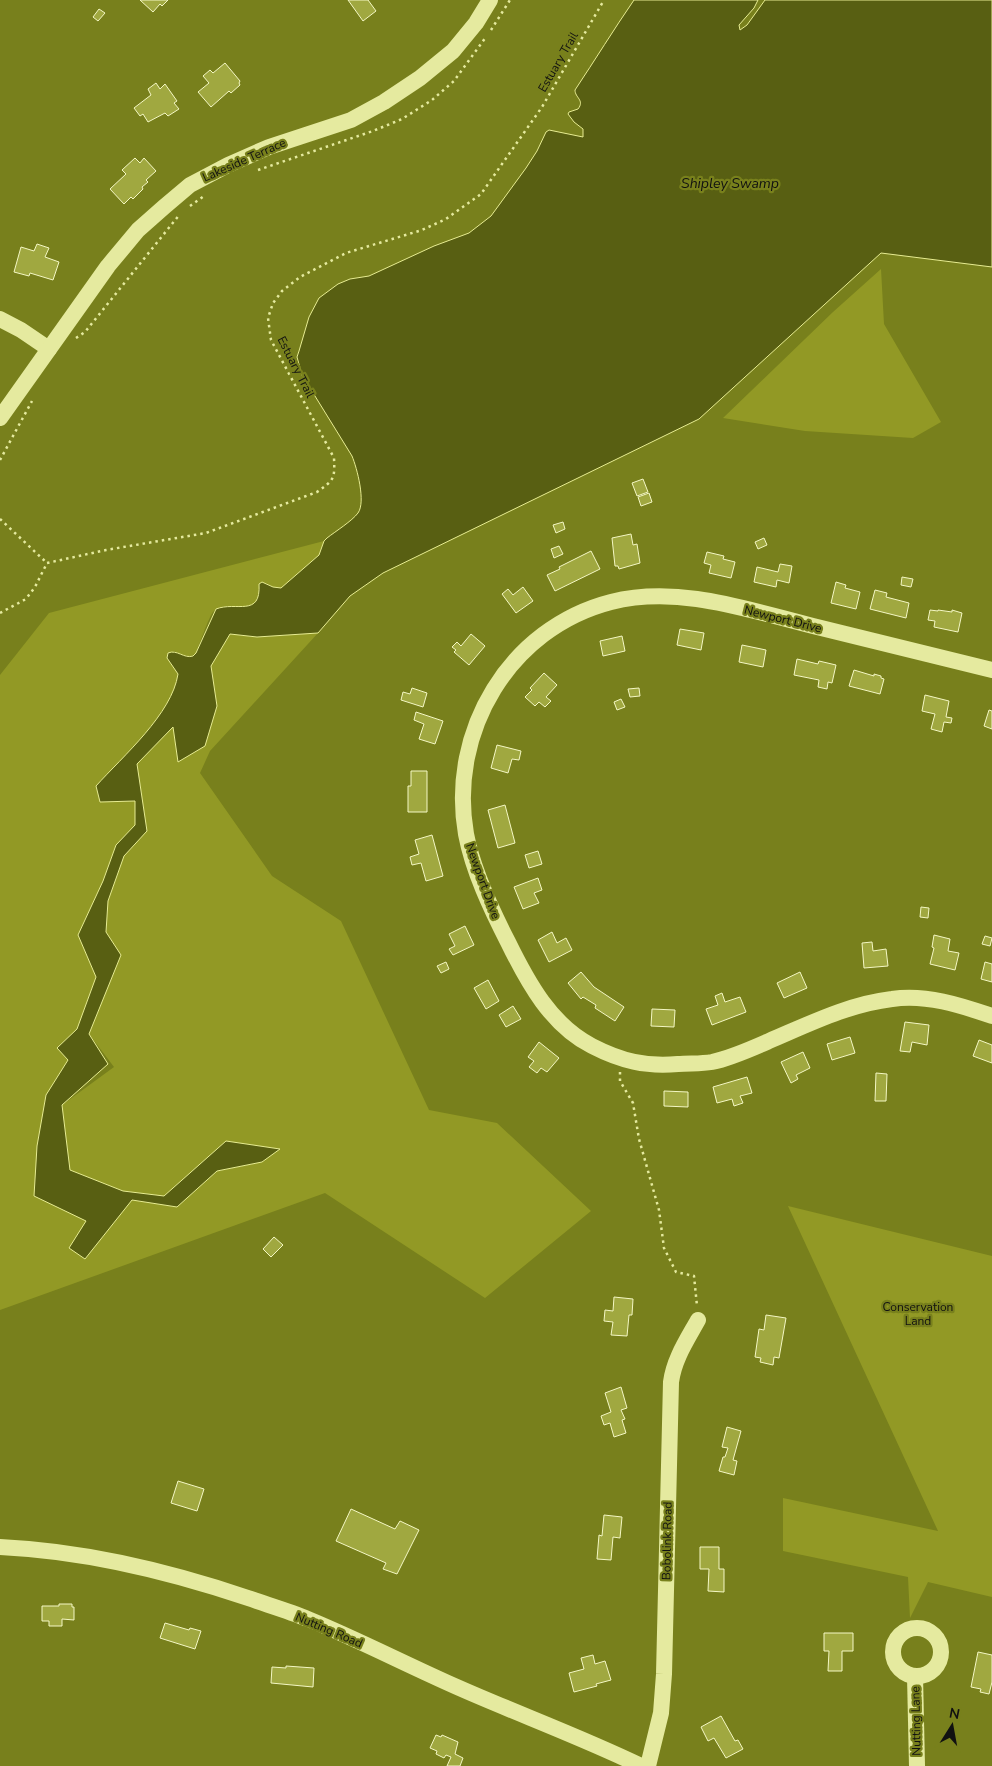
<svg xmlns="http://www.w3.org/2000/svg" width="992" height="1766" viewBox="0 0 992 1766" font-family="'Nunito Sans',sans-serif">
<rect width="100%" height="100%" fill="#78801c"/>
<!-- green -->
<g fill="#929925">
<path d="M881,269L884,324L941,422L913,438L805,431L723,418L833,312Z"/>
<path d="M324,541L319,555L281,588L273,587L266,583L259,584C259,626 228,594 213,612C208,619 200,643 196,653C189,659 182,655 174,651L167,658L178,674C172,714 123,756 96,786L100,802L136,801L135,825L116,845L103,881L78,935L96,977L77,1029L57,1048L68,1060L46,1095L37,1146L87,1221L85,1259L132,1200L177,1207L217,1171L262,1162L280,1149L226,1141L164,1196L123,1191L70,1170L62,1105L114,1067L89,1034L121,955L106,932L108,901L124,856L147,831L137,764L173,727L217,706L211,666L230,634L257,637L318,633L210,751L200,773L272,876L341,921L429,1110L497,1123L591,1211L485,1298L325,1193L0,1310V675L49,613Z"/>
<path d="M788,1206L992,1256V1597L928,1582L910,1618L908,1577L783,1551V1498L938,1531Z"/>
</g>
<!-- water -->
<path fill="#585f12" stroke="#e7ec92" d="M634,0H758L754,8L739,25L740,30L747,25L765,0H992V267L881,253L699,419L383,573L350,596L318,633L257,637L230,634L211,666L217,706L205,746L178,762L173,727L137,764L147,831L124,856L108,901L106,932L121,955L89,1034L108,1064L62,1105L70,1170L123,1191L164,1196L226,1141L280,1149L262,1162L217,1171L177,1207L132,1200L85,1259L69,1248L86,1221L34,1196L37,1146L46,1095L68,1060L57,1048L77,1029L96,977L78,935L103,881L116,845L135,825V801L100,802L96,786C123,756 172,714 178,674L167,658L168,653C177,649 184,659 193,656L196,653L216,609C236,601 261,618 259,584L262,582L273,587L281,588L319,555L324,541L327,538C336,531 352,521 358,513C366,502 357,468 352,456L302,375L297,357L299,351L309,317L319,298L338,284L350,279L369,276L434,246L469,233L491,216L526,168L537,151L546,132L549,130L583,137V129L574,122L568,114L569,112L578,109C585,100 575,98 575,90C595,60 614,29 634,0Z"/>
<!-- building -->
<g fill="#a0a840" stroke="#f4f7c4">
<path d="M140,0H168L162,6L160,4L153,12Z"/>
<path d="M348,0H368L376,11L363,21Z"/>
<path d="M99,9L105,13L98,21L93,17Z"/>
<path d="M225,63L240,81L239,83L240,85L231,93L229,91L211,107L198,92L209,83L203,76L210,70L213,73Z"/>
<path d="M156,83L160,89L165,84L177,101L174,103L179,109L168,116L165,113L148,122L143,114L140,116L134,108L151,95L148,89Z"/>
<path d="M135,158L140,163L144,158L156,171L146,180L148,182L142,187L143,189L133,199L131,197L124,204L110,189L126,174L122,170Z"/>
<path d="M37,244L49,248L45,257L59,262L53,280L30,273L29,276L14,272L21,247L34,251Z"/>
<path d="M643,479L648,492L637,496L632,483Z"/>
<path d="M649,493L652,502L641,506L638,497Z"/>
<path d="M563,522L565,529L556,533L553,525Z"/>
<path d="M631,534L633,545L637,544L640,563L619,569L618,566H615L612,538Z"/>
<path d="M764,538L767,545L758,549L755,542Z"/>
<path d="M559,546L563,554L554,558L551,549Z"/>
<path d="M591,551L600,569L555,591L547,575L560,569L559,567Z"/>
<path d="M707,552L724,556L723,559L735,562L731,578L709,573L711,565L704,563Z"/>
<path d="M780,564L792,566L789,583L777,580L776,587L754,582L757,567L778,572Z"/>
<path d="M902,577L913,579L911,587L901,585Z"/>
<path d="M836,582L846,585L845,588L860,592L856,609L831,603Z"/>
<path d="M523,587L533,601L516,613L502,594L508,589L513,595Z"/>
<path d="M875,590L887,593L886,597L909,603L906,618L870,609Z"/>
<path d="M930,610L938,611V610L952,612V610L962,613L958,632L934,627L935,621L928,620Z"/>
<path d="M680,629L704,633L701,650L677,645Z"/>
<path d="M471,634L485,646L469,665L454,652L456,650L452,647L457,642L461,646Z"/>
<path d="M622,636L625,651L603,656L600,641Z"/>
<path d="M742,645L766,650L763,667L739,662Z"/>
<path d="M797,659L818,664L819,661L836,665L832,683L828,682L827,689L818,687L819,680L794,675Z"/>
<path d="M854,670L874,676V674L881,676V678L884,679L880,694L849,686Z"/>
<path d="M544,673L557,685L546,697L551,701L545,707L539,702L535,706L525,697L532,690L530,688Z"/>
<path d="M412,688L427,693L423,707L401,700L403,692L410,694Z"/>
<path d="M639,688L640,696L630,697L628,689Z"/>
<path d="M925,695L949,701L946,717L952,718L951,723L944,722L942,732L931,729L935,714L922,711Z"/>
<path d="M621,699L625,707L617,710L614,702Z"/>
<path d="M989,710L992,711V729L984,726Z"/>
<path d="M416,712L443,721L435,744L419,739L424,724L414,720Z"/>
<path d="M497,745L521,751L519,760L512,759L508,773L491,768Z"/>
<path d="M411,771H427V812H408V786H411Z"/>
<path d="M505,805L515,843L498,848L488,810Z"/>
<path d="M432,835L443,876L426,881L421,863L412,865L410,857L419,854L415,840Z"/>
<path d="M538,851L542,864L529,868L525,855Z"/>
<path d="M538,878L542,890L534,893L539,903L523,909L514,887Z"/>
<path d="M921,907L929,908L928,918L920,917Z"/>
<path d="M465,926L474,945L453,955L449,949L455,946L449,934Z"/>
<path d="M552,932L557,943L566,938L572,950L549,962L538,940Z"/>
<path d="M934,935L950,939L948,951L959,953L955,970L930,964L934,948L932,947Z"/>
<path d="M985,936L992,938L990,946L982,944Z"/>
<path d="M872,942L873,951L886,949L888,966L864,968L862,943Z"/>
<path d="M446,962L449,969L441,973L437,966Z"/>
<path d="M985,962L992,964V982L981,979Z"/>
<path d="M581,972L594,987L624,1007L615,1021L595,1008L596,1005L583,997L581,999L568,983Z"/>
<path d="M800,972L807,988L784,998L777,983Z"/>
<path d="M488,980L499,1001L486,1009L474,988Z"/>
<path d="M722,993L725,1002L740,997L746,1012L712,1025L706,1009L718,1005L715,996Z"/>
<path d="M513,1006L521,1019L506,1027L499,1015Z"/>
<path d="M652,1009L675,1010L674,1027L651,1026Z"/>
<path d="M905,1022L929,1025L927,1045L912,1042L910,1052L900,1051Z"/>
<path d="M850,1037L855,1053L832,1060L827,1044Z"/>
<path d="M979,1040L992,1045V1063L973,1056Z"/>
<path d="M539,1042L559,1058L547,1072L541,1068L537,1073L529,1067L534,1061L528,1057Z"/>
<path d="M803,1052L810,1068L796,1075L798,1079L791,1083L781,1062Z"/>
<path d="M876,1073L887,1074L886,1101H875Z"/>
<path d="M747,1077L752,1093L740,1096L743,1103L734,1106L732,1099L717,1103L713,1087Z"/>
<path d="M664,1091L688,1092V1107L664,1106Z"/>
<path d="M274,1237L283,1245L271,1257L263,1249Z"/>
<path d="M614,1297L633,1299L632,1315H629L627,1336L611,1335L613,1322L604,1321L605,1310L613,1311Z"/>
<path d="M766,1315L786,1318L779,1358L774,1357L773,1365L760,1362L761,1358L755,1357L759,1329L764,1330Z"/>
<path d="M621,1387L627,1408L621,1410L625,1419L622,1420L626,1433L614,1437L610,1423L604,1425L601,1416L611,1412L605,1393Z"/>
<path d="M727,1427L741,1431L733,1460L737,1461L734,1475L719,1471L723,1457H725L728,1448L722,1447Z"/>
<path d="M178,1481L204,1489L197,1511L171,1503Z"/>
<path d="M351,1509L395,1529L400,1521L419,1530L397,1574L383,1569L386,1563L336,1541Z"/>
<path d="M604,1515L622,1517L620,1538L613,1537L611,1560L597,1559L599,1535L602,1536Z"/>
<path d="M700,1547H719V1569H724V1592L708,1591L709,1569H700Z"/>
<path d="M59,1604H72V1607H74V1620L62,1619V1626H49V1621H42V1606H59Z"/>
<path d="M165,1623L189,1630L190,1628L201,1631L195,1649L160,1638Z"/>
<path d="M824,1633H853V1651H842V1671H828L829,1651H824Z"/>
<path d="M978,1652L992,1655V1682L989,1694L980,1692L981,1689L971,1687Z"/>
<path d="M593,1655L595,1664L605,1661L611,1680L596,1684L597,1686L574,1692L569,1673L584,1669L581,1658Z"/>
<path d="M286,1666L314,1668L313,1687L271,1683L272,1667L286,1668Z"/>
<path d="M721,1716L735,1741L738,1740L743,1749L726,1758L714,1738L708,1741L701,1727Z"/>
<path d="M436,1735L441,1737L442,1735L458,1742L455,1754L463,1758L460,1766H447L451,1757L446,1755L444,1758L436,1754L437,1751L430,1748Z"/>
</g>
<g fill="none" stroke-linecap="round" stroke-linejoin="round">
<!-- path -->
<g stroke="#e5ea9f" stroke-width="2.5" stroke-dasharray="2.5 4" stroke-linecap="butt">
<path d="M491,30L510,0"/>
<path d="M258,170L373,131L402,119L432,100L454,81L486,37"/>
<path d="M190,206L204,196"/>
<path d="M76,338L85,332L180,214"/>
<path d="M0,460L32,401"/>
<path d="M0,519L47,563"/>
<path d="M47,563L106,550L206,533L317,492C334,480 335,479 334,458L271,340L268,318L273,303L282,291L300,277L346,253L422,230L446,219L481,194L542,107L604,0"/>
<path d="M0,613L26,599L35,587L47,563"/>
<path d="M620,1072V1081L633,1103L639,1139L659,1210L664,1248L676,1272L694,1276L697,1306"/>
</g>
<!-- street -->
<g stroke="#e5ea9f" stroke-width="16">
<path d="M0,319L21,330L49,349"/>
<path d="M0,418L108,266L138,230L164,207L190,185L228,165L269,147L351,120L384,102L420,78L453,51L476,23L490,0"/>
<path d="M992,670C932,655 872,641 813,626C748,610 679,585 611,602C510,628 448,731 466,834C473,871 491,909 508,942C528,983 551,1025 592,1046C621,1061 646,1067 678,1064C689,1063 701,1064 712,1062C731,1058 751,1049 769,1041C809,1024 849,1004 892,999C926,994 960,1005 992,1016"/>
<path d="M0,1547C85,1551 168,1571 248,1598C268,1605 289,1611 308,1619C359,1640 407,1665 457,1687C518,1714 581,1737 641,1766"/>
<circle cx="917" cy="1652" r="24"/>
<path d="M915,1676L917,1766"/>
<path d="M648,1766L661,1713L664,1674L671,1382C674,1359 687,1340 698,1320"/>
</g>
</g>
<g text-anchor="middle" stroke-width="4.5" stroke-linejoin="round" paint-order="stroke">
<!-- street labels -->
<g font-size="12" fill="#111" stroke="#78801c">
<text transform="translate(558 62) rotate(-60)" y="4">Estuary Trail</text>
<text transform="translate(244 160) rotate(-24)" y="4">Lakeside Terrace</text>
<text transform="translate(296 367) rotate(63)" y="4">Estuary Trail</text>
<text transform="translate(783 619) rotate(14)" y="4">Newport Drive</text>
<text transform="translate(483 881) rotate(70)" y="4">Newport Drive</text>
<text transform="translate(667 1541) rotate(-89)" y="4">Bobolink Road</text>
<text transform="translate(329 1630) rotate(23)" y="4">Nutting Road</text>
<text transform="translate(916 1721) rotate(-91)" y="4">Nutting Lane</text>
</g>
<!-- park labels -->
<g font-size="12" fill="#111" stroke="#78801c">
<text x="918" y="1311">Conservation<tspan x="918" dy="14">Land</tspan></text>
</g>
<!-- water labels -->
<g font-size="14" font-style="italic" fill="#111" stroke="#78801c">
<text x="730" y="188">Shipley Swamp</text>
</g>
</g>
<!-- north arrow -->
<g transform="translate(952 1726) rotate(11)" stroke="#78801c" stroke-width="4" paint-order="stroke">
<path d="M0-4L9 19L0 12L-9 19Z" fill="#111111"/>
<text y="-8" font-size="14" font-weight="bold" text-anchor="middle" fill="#111111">N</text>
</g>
</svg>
